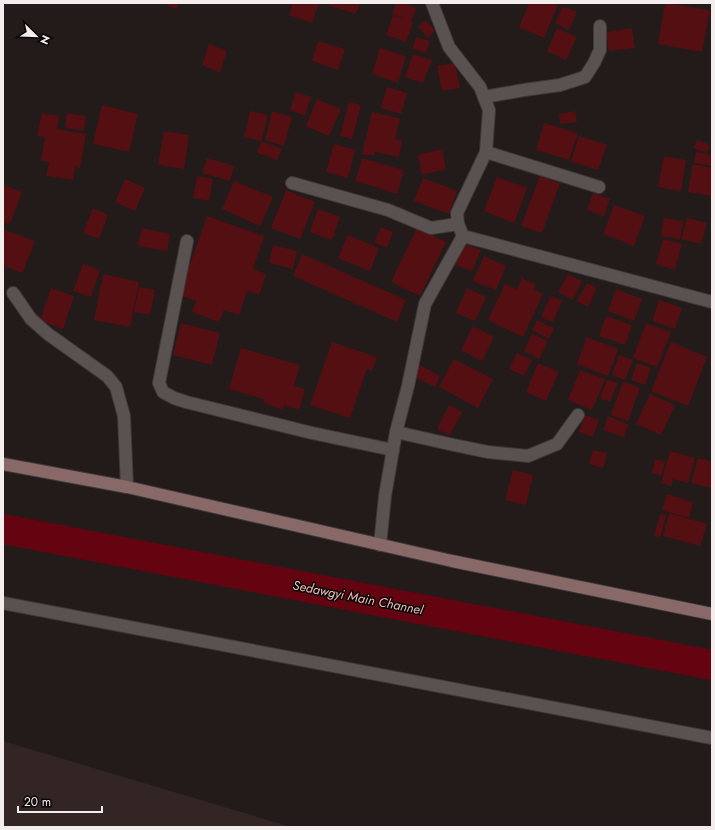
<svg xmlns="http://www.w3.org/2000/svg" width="715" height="830" viewBox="0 0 715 830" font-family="Jost,sans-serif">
<rect width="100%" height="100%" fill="#221b1a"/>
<!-- built -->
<path fill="#322524" d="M3,741L291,827H3Z"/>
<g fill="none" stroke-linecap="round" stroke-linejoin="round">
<!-- canal -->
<path stroke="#630410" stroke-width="30" d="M3,529L712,665"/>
</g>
<!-- building -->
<g fill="#540f13">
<path d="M163,3H179L176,9Z"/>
<path d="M293,3H319L312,23L289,15Z"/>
<path d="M330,3H360L356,14L329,5Z"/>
<path d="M396,3H404L416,8L411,22L413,23L406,42L386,35L393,16L405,19L392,14Z"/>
<path d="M529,3H553L558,5L544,38L519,27Z"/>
<path d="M665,3L710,10L702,52L658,44Z"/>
<path d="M563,6L577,12L569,30L555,23Z"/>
<path d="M426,20L435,31L428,38L418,27Z"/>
<path d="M557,28L577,37L566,60L547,51Z"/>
<path d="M632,28L635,48L609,51L606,32Z"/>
<path d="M416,37L430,41L426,53L412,49Z"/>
<path d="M318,41L345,49L338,70L312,61Z"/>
<path d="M209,44L227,51L220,72L202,65Z"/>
<path d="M380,48L406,56L398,83L372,74Z"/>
<path d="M413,54L432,60L423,83L405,77Z"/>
<path d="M455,63L460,88L442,91L437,66Z"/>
<path d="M387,87L407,93L401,114L381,108Z"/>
<path d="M296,92L311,97L305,116L290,110Z"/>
<path d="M317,99L341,109L329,136L306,126Z"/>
<path d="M349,102L361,105L352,139L340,136Z"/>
<path d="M102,105L138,114L129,152L93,144Z"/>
<path d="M250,111L268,115L261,141L282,149L277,160L257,153L261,141L244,137Z"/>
<path d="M272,111L292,117L284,146L265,140Z"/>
<path d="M575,111L577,122L560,124L559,114Z"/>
<path d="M372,112L400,118L395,139L402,141L399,157L375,152L374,156L362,154Z"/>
<path d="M42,113L59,116L57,129L86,134L80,168L75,167L73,180L46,176L49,162L41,161L45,137L37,136Z"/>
<path d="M67,113L86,116L83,131L65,127Z"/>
<path d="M544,123L578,133L569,160L536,150Z"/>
<path d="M164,131L189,135L184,169L158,165Z"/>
<path d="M579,136L607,145L598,170L571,162Z"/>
<path d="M697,140L710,145L707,153L694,148Z"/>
<path d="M334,144L355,150L348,178L326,172Z"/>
<path d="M442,149L446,169L422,175L418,155Z"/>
<path d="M696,152L712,155V166L694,163Z"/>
<path d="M664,156L686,160L681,191L658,187Z"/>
<path d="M207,158L234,166L230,181L202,173Z"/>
<path d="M362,158L404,170L397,194L355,181Z"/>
<path d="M693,164L712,168V192L711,196L688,192Z"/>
<path d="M197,176L213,179L209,201L193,198Z"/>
<path d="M540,176L560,183L542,233L521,226Z"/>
<path d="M497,177L527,188L514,223L484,211Z"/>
<path d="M423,178L457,191L449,214L414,201Z"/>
<path d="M125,179L145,188L135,211L115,202Z"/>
<path d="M234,181L273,197L260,226L222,209Z"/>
<path d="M3,185L22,192L10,224L3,222Z"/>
<path d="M286,190L315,202L300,239L271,228Z"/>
<path d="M593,193L610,199L604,216L587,210Z"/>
<path d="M614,205L645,216L634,246L603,234Z"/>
<path d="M93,208L108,215L99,239L83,233Z"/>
<path d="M318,209L340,217L332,240L310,232Z"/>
<path d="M207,216L264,236L253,269L266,274L259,295L247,291L239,315L224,310L219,322L192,312L196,301L179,295Z"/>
<path d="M664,218L683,221L680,239L661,236Z"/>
<path d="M687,218L707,223L701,244L681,239Z"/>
<path d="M381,227L393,232L387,248L374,242Z"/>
<path d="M142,228L170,234L167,251L138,246Z"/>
<path d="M417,228L446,242L420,296L391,282Z"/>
<path d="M3,229L35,241L22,273L3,265Z"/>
<path d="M348,235L379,248L370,271L338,258Z"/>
<path d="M663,239L682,244L675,270L656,264Z"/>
<path d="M465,244L481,250L472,271L456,265Z"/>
<path d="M273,245L297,251L293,269L269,263Z"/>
<path d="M302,254L406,300L397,322L293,276Z"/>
<path d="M484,256L506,266L496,290L473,281Z"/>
<path d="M83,264L100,270L91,297L73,291Z"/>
<path d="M103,274L139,282L130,327L94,320Z"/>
<path d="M568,274L582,281L573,300L558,292Z"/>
<path d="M522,278L536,285L534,290L543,294L523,337L488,320L505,284L517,289Z"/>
<path d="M587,283L597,288L588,307L577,301Z"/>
<path d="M139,287L155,290L150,315L134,312Z"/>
<path d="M51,288L74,296L63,329L40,321Z"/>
<path d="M467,288L486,297L475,321L456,313Z"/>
<path d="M616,289L642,299L634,321L608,311Z"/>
<path d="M550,296L562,301L553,322L541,317Z"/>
<path d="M659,300L682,308L675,329L652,321Z"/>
<path d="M606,316L632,325L625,345L599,336Z"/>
<path d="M537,320L554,328L549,339L532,330Z"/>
<path d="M181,323L220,333L212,365L173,355Z"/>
<path d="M646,323L671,332L657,367L633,358Z"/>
<path d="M473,326L494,337L482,361L461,350Z"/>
<path d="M532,334L548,341L539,359L524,351Z"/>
<path d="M587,337L618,349L608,376L577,364Z"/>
<path d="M332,342L377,357L372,371L367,369L350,418L310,405Z"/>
<path d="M671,342L707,357L688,406L651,391Z"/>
<path d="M241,348L300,365L294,386L305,389L299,410L284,405L283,410L263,403L264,399L229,389Z"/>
<path d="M517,353L532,360L524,376L509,369Z"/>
<path d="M619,355L633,360L625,380L612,375Z"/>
<path d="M454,359L493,379L478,408L439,387Z"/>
<path d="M538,363L559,372L546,401L526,392Z"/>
<path d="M637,363L651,368L645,385L631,380Z"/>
<path d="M420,365L440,376L435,387L414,377Z"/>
<path d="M580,370L605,379L592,410L568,400Z"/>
<path d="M607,380L618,383L610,402L600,398Z"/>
<path d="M623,381L640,388L628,421L611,415Z"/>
<path d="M650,394L675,405L661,435L636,424Z"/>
<path d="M449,405L462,412L450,435L437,429Z"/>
<path d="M585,415L599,420L593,437L579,432Z"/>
<path d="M608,416L628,424L624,437L603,430Z"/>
<path d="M593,450L607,453L603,468L589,464Z"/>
<path d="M670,451L695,458L688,483L673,479L671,486L661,483Z"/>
<path d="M698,458L712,462V488L691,483Z"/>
<path d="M655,459L665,462L661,476L652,473Z"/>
<path d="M513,470L533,475L526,505L505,500Z"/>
<path d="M667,494L693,502L689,518L662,510Z"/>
<path d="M669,513L707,524L700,546L663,536Z"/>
<path d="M660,514L666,515L660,538L654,536Z"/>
</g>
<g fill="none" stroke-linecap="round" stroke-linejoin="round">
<!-- street casing -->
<g stroke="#3e3939" stroke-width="14">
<g id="street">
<path d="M432,3L449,47L480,87L489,110L486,152L457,213L458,224L463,236L712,302"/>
<path d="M484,97L524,90L560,85L585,77L594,63L600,50V26"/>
<path d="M486,152L599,187"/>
<path d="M292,183L388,210L431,228L458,224"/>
<path d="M187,241L159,383L163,392L174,398L186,402L312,433L393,450"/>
<path d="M13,293L31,319L48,334L107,376L116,387L124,416L127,487"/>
<path d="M396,432L454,445L488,452L528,456L557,444L578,415"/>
<path d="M380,545L385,496L396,432L408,386L425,304L463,236"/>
<path d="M3,603L712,738"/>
</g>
</g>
<!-- secondary casing -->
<g stroke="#3e3939" stroke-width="14">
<path id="secondary" d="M3,464L127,487L452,561L712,614"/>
</g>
<!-- street -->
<use href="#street" stroke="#5a5251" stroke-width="12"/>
<!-- secondary -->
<use href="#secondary" stroke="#886967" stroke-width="12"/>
</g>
<g text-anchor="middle" stroke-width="3" stroke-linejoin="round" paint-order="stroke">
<!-- water labels -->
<g font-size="13" font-style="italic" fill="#eeb9b6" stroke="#090706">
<text transform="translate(358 597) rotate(11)" y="5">Sedawgyi Main Channel</text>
</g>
</g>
<!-- border -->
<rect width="715" height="830" fill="none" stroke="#f3eeed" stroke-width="8"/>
<!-- north arrow -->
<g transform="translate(36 36) rotate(113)" stroke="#090706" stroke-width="3" paint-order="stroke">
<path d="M0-3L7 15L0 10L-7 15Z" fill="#f3eeed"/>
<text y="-6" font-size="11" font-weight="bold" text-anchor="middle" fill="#f3eeed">N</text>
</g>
<!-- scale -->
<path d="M18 806v6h84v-6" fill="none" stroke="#f3eeed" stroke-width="2"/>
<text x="24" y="806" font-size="12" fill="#f3eeed" stroke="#090706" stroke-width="3" paint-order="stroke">20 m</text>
</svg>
